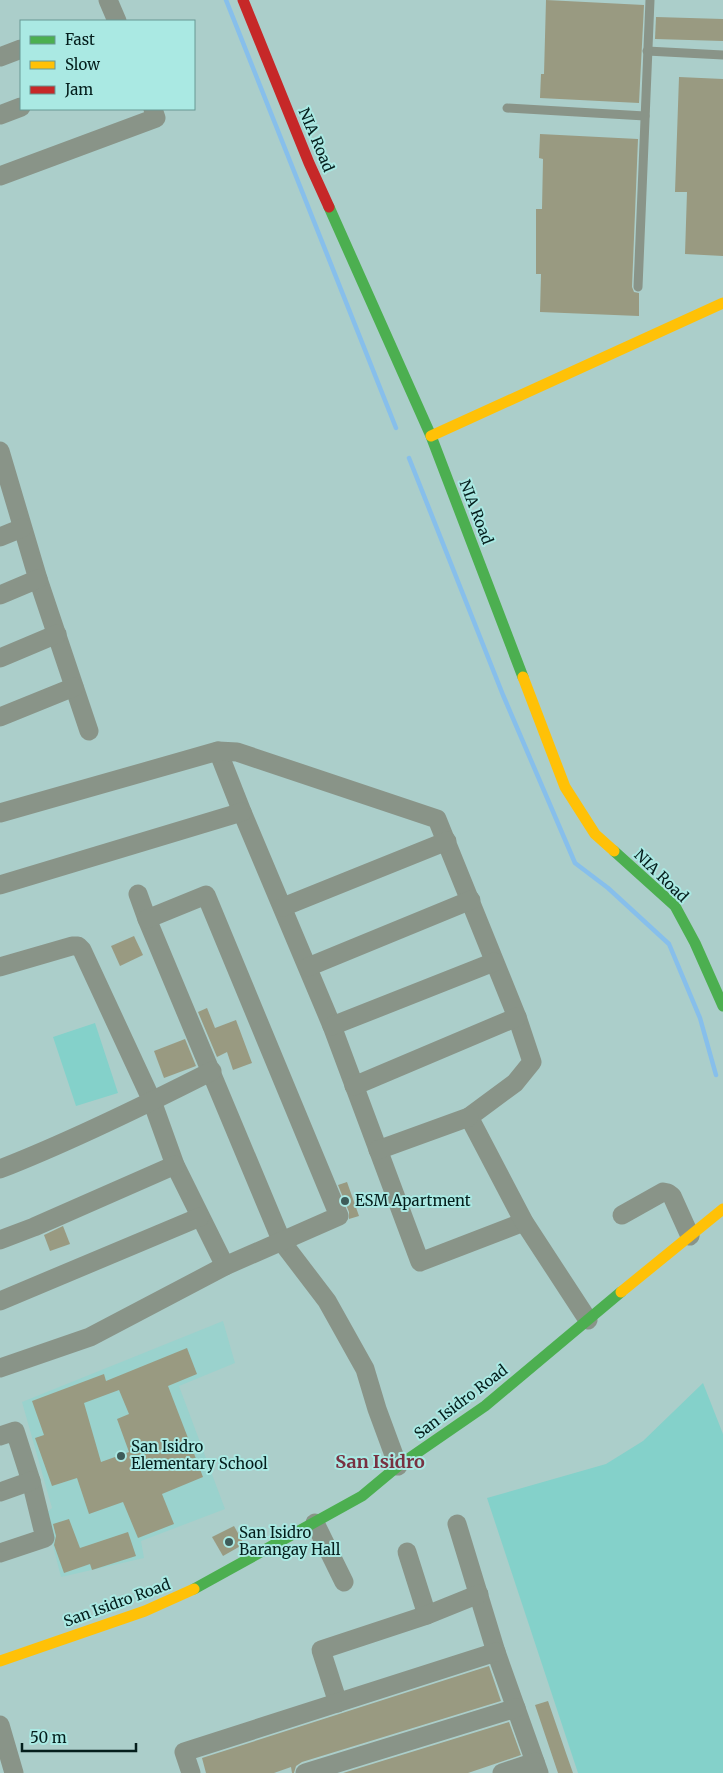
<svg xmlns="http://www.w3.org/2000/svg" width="723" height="1773" viewBox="0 0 723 1773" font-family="Merriweather,serif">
<rect width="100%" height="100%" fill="#abceca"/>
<!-- built -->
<path fill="#9ad2cd" d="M223,1321L235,1363L179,1386L225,1509L141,1541L144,1558L61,1577L45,1514L52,1508L22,1402Z"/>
<!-- green -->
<g fill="#84d1ca">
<path d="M95,1023L118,1093L76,1106L53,1037Z"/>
<path d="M703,1383L723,1434V1773H578L487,1498L606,1464L643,1441Z"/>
</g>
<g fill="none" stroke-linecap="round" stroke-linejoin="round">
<!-- stream -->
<g stroke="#87bfeb" stroke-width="4.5">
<path d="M226,0L396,428"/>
<path d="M409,458L503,695L575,863L608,888L669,944L700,1018L716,1075"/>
</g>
</g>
<!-- building -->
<g fill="#999a81" fill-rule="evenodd">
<path d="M546,0L644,5L639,103L540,98L541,74H544Z"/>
<path d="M656,17L723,19V41L655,39Z"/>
<path d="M679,77L723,79V256L685,254L687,192H675Z"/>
<path d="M540,134L638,139L632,287L634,292L639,293V316L540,312L541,274H536V209H542L543,159L539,158Z"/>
<path d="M134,936L143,955L120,966L111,946Z"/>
<path d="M207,1008L215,1028L236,1020L252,1063L233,1070L227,1052L217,1057L198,1012Z"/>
<path d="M185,1039L196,1066L164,1078L154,1051Z"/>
<path d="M347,1182L359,1216L349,1219V1212L338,1185Z"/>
<path d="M63,1226L70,1244L50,1251L44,1235Z"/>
<path d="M187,1348L197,1374L168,1386L203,1477L162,1494L174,1524L138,1538L123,1502L89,1514L77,1478L52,1486L35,1438L44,1435L32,1401L104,1374L106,1381ZM119,1390L129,1414L117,1419L129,1452L101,1462L84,1403Z"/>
<path d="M69,1519L80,1548L128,1532L136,1556L92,1570L90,1564L64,1573L54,1545L56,1536L53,1524Z"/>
<path d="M234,1526L244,1544L223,1556L212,1537Z"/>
<path d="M489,1666L501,1701L302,1762L296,1766L294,1773H292L291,1767L274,1773H206L202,1758Z"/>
<path d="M548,1701L567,1756L573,1773H558L535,1705Z"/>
<path d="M509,1722L521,1755L468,1773H343Z"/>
</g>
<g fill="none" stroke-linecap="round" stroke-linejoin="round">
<!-- lane -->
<g stroke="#899488" stroke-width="9">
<path d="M647,51L723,55"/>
<path d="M507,108L645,116"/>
<path d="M638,287L650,0"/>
</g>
<!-- street -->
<g stroke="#899488" stroke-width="19">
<path d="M108,0L117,21"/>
<path d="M0,57L21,49"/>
<path d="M0,115L21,107"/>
<path d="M0,176L156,118L153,109"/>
<path d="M0,451L38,579L89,731"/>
<path d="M0,537L22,528"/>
<path d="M0,595L38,579"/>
<path d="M0,658L57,634"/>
<path d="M0,717L74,687"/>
<path d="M218,751L242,812L332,1026L420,1262L524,1222"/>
<path d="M0,813L218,751L237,752L437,819L517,1017L532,1062L515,1083L469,1117L524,1222L588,1320"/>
<path d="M0,885L242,812"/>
<path d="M138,894L147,919L282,1242L327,1301L365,1369L377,1409L398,1466"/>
<path d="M283,907L447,841"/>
<path d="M0,967L72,946H78L82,950L152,1101L175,1165L225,1266"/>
<path d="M308,967L471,900"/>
<path d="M332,1026L494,962"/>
<path d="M354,1086L517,1017"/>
<path d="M378,1150L469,1117"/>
<path d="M0,1169C72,1141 143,1106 212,1071"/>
<path d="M622,1215L663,1192L668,1193L672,1196L690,1236"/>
<path d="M0,1240L34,1227L175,1165"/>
<path d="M0,1301L200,1217"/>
<path d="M0,1368L90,1337L225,1266L339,1216L206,895L147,919"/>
<path d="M0,1436L15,1431L31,1481L45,1538L0,1553"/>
<path d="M0,1492L31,1481"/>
<path d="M315,1523L344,1582"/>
<path d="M457,1524L496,1652L539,1773"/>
<path d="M407,1552L427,1615"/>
<path d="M338,1703L321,1650L427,1615L479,1594"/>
<path d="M0,1725L14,1773"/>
<path d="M191,1773L184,1752L496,1652"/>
<path d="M305,1773L516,1708"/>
<path d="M502,1773L535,1762"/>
</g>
<!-- fast -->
<g stroke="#4caf50" stroke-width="11">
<path d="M329,207L431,436L523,677"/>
<path d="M614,851L675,906L695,943L723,1006"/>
<path d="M194,1589L362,1496L398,1466L485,1406L621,1292"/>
</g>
<!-- slow -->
<g stroke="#ffc107" stroke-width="11">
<path d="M431,436L723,303"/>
<path d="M523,677L565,787L595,834L614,851"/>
<path d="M621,1292L723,1209"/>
<path d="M0,1661L145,1611L194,1589"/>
</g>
<!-- jam -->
<path stroke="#c62828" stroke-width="11" d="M243,0L309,163L329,207"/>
</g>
<!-- markers -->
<g fill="#3e5c59" stroke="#aae9e3" stroke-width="2">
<circle cx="345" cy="1201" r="5"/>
<circle cx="121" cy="1456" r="5"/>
<circle cx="229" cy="1542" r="5"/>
</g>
<g text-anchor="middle" stroke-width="4" stroke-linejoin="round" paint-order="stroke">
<!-- street labels -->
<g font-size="15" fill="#041e1c" stroke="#aae9e3">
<text transform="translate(316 140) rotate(67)" y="5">NIA Road</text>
<text transform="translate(476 512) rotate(69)" y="5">NIA Road</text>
<text transform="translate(661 876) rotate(44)" y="5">NIA Road</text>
<text transform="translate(461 1402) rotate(-37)" y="5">San Isidro Road</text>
<text transform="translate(117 1603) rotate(-20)" y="5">San Isidro Road</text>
</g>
<!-- poi labels -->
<g font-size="15" fill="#041e1c" stroke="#aae9e3" text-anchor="start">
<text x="355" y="1206">ESM Apartment</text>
<text x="131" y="1452">San Isidro<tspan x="131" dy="17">Elementary School</tspan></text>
<text x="239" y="1538">San Isidro<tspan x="239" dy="17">Barangay Hall</tspan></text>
</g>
<!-- quarter labels -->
<g font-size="18" font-weight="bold" fill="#783141" stroke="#aae9e3">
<text x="380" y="1468">San Isidro</text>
</g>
</g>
<!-- legend -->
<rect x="20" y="20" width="175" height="90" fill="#aae9e3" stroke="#689893"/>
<rect x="30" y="36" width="25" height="8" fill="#4caf50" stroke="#689893"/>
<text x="65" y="45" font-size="15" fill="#041e1c">Fast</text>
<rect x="30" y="61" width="25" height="8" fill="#ffc107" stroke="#689893"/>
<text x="65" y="70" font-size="15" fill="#041e1c">Slow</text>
<rect x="30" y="86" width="25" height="8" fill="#c62828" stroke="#689893"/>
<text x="65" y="95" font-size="15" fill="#041e1c">Jam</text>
<!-- scale -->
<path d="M22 1743v8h114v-8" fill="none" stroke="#041e1c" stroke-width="2.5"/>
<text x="30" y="1743" font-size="15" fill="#041e1c" stroke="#aae9e3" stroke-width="4" paint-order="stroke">50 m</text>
</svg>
